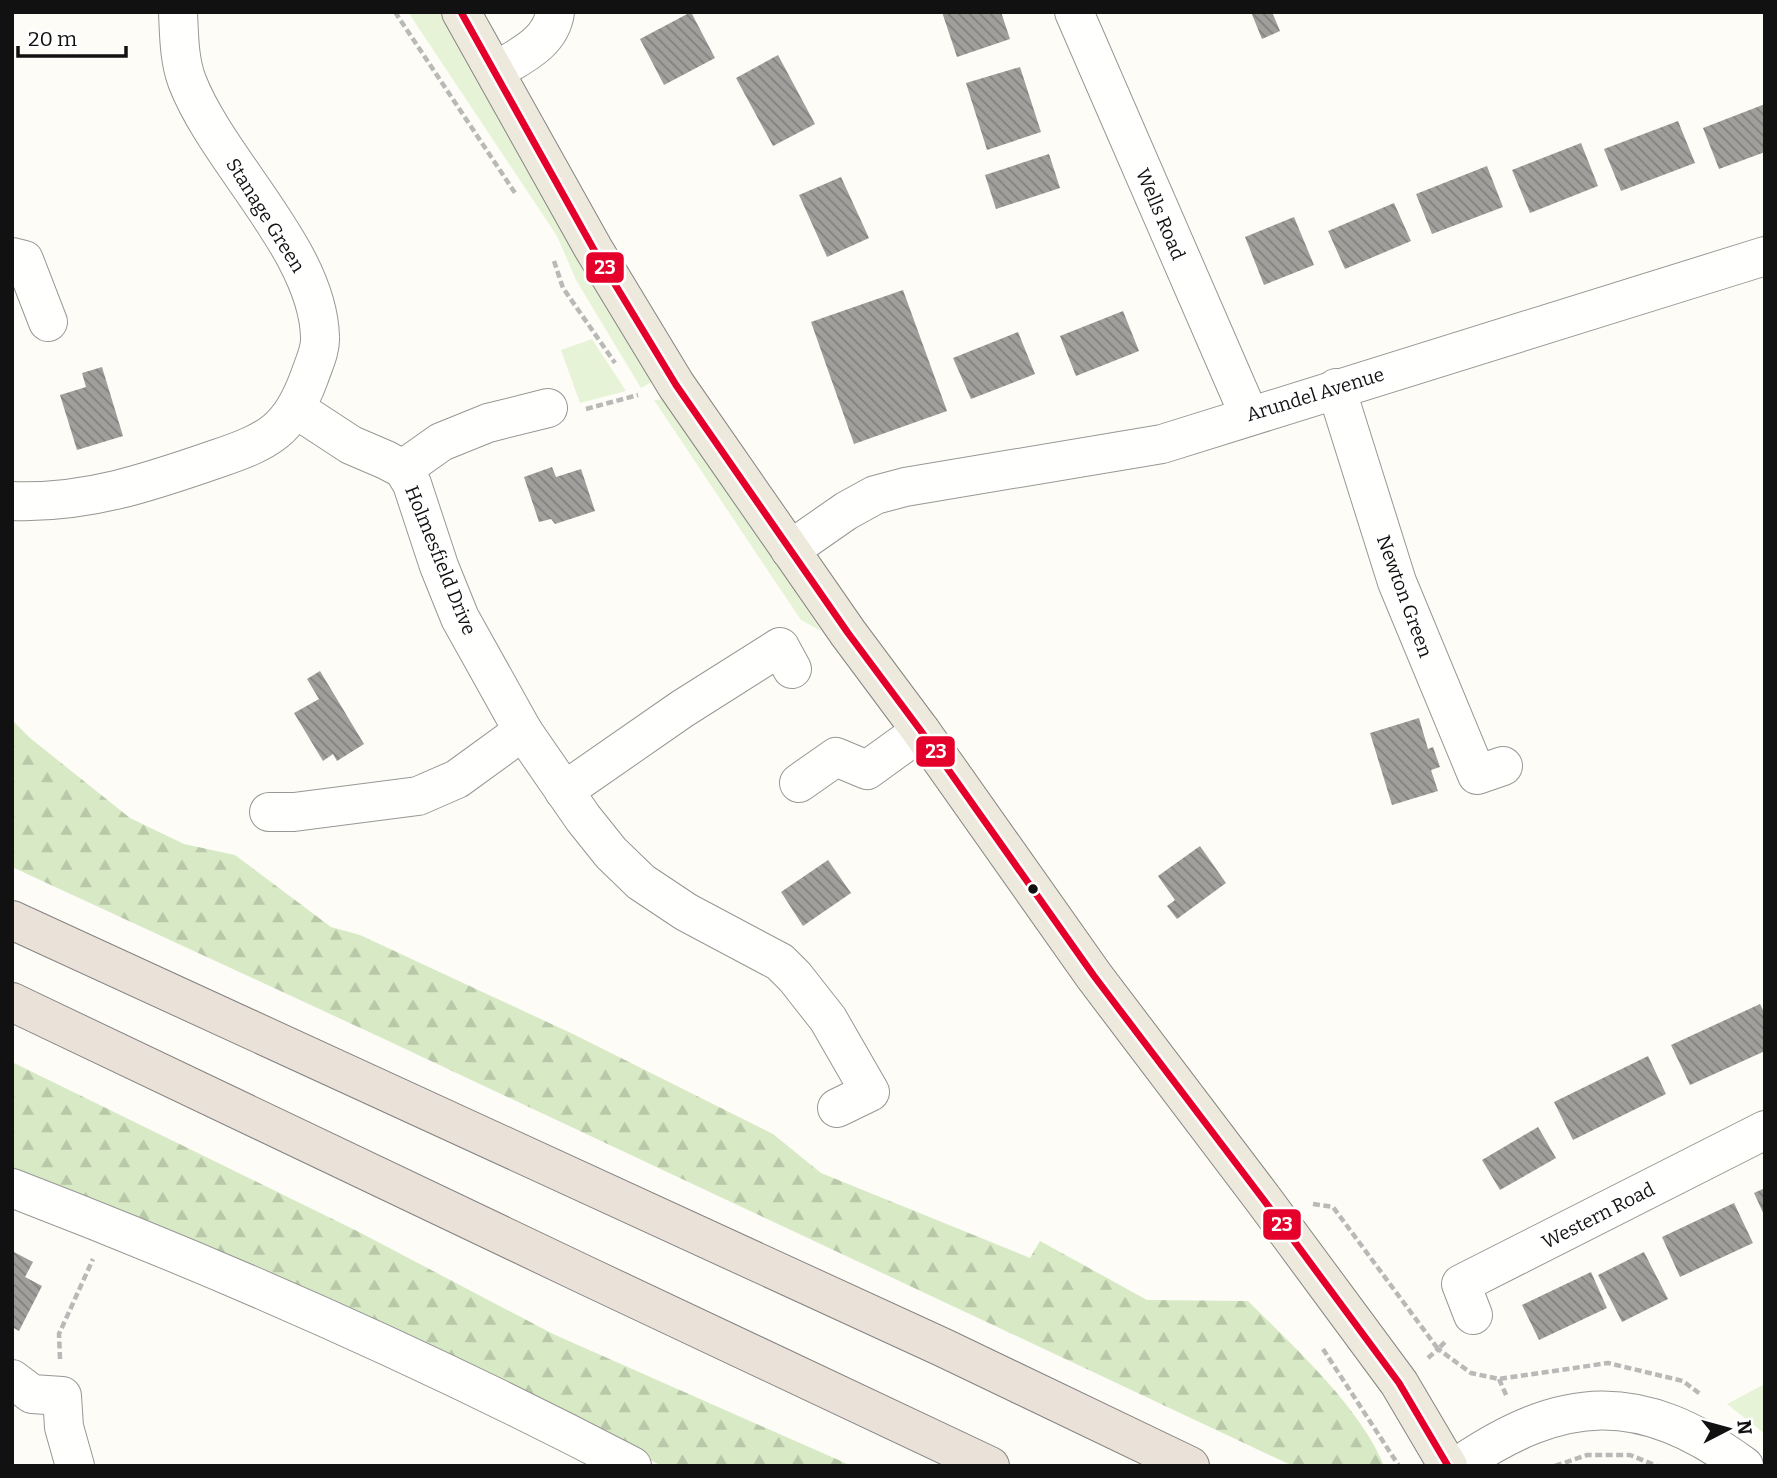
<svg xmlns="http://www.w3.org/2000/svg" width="1777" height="1478" viewBox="0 0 1777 1478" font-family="Bitter,serif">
<defs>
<pattern id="forest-firs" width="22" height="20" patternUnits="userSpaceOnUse" patternTransform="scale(1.75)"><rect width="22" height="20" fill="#d8eac5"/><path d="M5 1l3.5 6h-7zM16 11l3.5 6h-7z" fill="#b8c8a8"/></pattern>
<pattern id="building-back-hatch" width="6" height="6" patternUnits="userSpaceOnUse" patternTransform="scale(1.75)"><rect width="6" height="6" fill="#a19f9c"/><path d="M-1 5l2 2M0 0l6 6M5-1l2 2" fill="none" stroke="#82807e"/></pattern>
</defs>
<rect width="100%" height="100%" fill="#fdfcf7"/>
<!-- grass -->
<g fill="#e7f3d7">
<path d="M408,12H442L655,380L641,388L576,280L557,236Z"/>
<path d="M592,339L626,391L580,403L561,350Z"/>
<path d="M669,399L821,631L801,620L654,400Z"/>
<path d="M1765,1384V1434L1727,1404Z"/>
</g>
<!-- forest -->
<g fill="url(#forest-firs)">
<path d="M12,720L30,738L130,818L184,844L235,855L331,927L360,935L573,1034L773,1134L821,1173L1030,1258L1040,1241L1147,1300L1248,1301C1292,1345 1361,1408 1384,1466H1293L382,1038L12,867Z"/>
<path d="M12,1062L357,1231L553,1334L852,1466H662L459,1362L12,1172Z"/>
</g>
<!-- building -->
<g fill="url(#building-back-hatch)">
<path d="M691,12L715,58L664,85L640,39Z"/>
<path d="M942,12H1001L1010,39L957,57Z"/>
<path d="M1251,12H1272L1280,31L1262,39Z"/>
<path d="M778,55L815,124L773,146L736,78Z"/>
<path d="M1020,67L1041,132L987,150L966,83Z"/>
<path d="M1765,104V152L1719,169L1703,128Z"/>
<path d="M1678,121L1695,163L1621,191L1604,149Z"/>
<path d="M1581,143L1598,186L1530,213L1512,170Z"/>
<path d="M1049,154L1060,188L996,209L985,175Z"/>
<path d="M1487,166L1503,207L1432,234L1416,194Z"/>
<path d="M841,177L869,238L827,257L799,195Z"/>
<path d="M1394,203L1411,241L1345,269L1328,231Z"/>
<path d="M1294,217L1314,265L1264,285L1245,237Z"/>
<path d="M903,290L947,411L854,444L811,322Z"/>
<path d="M1123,311L1139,351L1076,376L1060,336Z"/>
<path d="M1018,332L1035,374L971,399L953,358Z"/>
<path d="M102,367L123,436L77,450L60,395L86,387L82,373Z"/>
<path d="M552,467L556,477L581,469L595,511L555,524L551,519L539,522L524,477Z"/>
<path d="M320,671L364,744L337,761L333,754L323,761L294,713L319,699L307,679Z"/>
<path d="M1419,718L1428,749L1433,747L1440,767L1431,770L1438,791L1392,805L1370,733Z"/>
<path d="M1200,846L1226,883L1177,919L1167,906L1175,900L1158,876Z"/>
<path d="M828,860L851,893L803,926L781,892Z"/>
<path d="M1760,1004L1765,1014V1051L1690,1085L1671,1045Z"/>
<path d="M1648,1056L1666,1094L1573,1140L1554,1102Z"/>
<path d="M1538,1127L1556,1158L1500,1190L1482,1160Z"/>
<path d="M1765,1188V1217L1754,1193Z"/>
<path d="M1734,1203L1753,1243L1680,1277L1662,1237Z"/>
<path d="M12,1251L33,1262L25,1277L42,1286L19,1331L12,1327Z"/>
<path d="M1644,1252L1668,1299L1622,1322L1598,1275Z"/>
<path d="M1591,1272L1607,1308L1539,1340L1522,1305Z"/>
</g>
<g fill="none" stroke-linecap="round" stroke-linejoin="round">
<!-- minor casing -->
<g stroke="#979795" stroke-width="40">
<g id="minor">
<path d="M1074,12L1249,415"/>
<path d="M496,71C520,56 551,43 555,12"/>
<path d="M12,257L24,260L48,322"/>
<path d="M1336,388L1397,582L1477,775L1503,766"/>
<path d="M296,409L351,445L386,460L403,469L412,484L439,566L460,618L523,731L583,818L611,853L641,882L686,912L780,962L795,977L828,1019L870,1092L837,1108"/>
<path d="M403,469L441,442L488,423L548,408"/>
<path d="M12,501C86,504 150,482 219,458C269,441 290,430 309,378C313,366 321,350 320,337C318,250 218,162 187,81C179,60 179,34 178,12"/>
<path d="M790,550L846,511L875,495L905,487L1162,444L1765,256"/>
<path d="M799,783L836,757L867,770L921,731"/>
<path d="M564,791L682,709L780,647L792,669"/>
<path d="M269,812H294L418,796L457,779L523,731"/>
<path d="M12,1188C223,1269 431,1361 632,1466"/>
<path d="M1473,1315L1461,1284L1765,1130"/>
<path d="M12,1379L32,1394L62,1396L64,1427L75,1466"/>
<path d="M1458,1466C1563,1394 1640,1390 1744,1466"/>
</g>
</g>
<!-- major casing -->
<g stroke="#858482" stroke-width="40">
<path id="major" d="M461,12L593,248L676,385L848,633L921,731L1094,976L1263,1199L1399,1383L1448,1466"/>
</g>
<!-- highway casing -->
<g stroke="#858482" stroke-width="40">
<g id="highway">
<path d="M12,920L944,1348L1190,1466"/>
<path d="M12,1002L585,1275L990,1466"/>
</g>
</g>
<!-- path -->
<g stroke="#b9b9b8" stroke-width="4.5" stroke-dasharray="7 3.5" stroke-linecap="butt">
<path d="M395,12L515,193"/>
<path d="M554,261L563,288L615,363"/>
<path d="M586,409L638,395"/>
<path d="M1313,1204L1333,1207L1438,1349L1446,1341"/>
<path d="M1323,1349L1399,1466"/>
<path d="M1428,1358L1438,1349L1471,1373L1499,1379L1608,1363L1683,1381L1700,1394"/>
<path d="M60,1359L59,1334L93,1259"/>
<path d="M1499,1379L1507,1397"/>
<path d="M1555,1466L1587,1455H1630L1657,1466"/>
</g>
<!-- minor -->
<use href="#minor" stroke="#fffffe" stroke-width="38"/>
<!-- major -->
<use href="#major" stroke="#ede9dc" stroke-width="38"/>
<!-- highway -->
<use href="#highway" stroke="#eae1d8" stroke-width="38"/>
<!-- bus-1 casing -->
<g stroke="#fff" stroke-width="12">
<path id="bus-1" d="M461,12L593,248L676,385L848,633L921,731L1094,976L1263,1199L1399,1383L1448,1466"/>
</g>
<!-- bus-1 -->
<use href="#bus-1" stroke="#e4002b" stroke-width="7"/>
</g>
<!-- markers -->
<circle fill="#111" stroke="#fff" stroke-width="2.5" cx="1033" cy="889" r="6"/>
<g text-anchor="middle" stroke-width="7" stroke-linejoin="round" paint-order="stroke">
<!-- street labels -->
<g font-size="19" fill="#111" stroke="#fff">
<text transform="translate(1161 214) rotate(67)" y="7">Wells Road</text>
<text transform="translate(266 215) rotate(58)" y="7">Stanage Green</text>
<text transform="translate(1315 394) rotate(-17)" y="7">Arundel Avenue</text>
<text transform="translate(441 560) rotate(68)" y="7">Holmesfield Drive</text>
<text transform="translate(1405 596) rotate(70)" y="7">Newton Green</text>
<text transform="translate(1598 1215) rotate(-27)" y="7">Western Road</text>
</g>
</g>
<g stroke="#fff" stroke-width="2.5">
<rect x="585" y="251" width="40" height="33" rx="7" fill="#e4002b"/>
<rect x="915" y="735" width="41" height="33" rx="7" fill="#e4002b"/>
<rect x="1262" y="1208" width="40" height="33" rx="7" fill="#e4002b"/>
</g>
<g font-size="19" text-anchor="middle" font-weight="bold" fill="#fff">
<text x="605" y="274">23</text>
<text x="936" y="758">23</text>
<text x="1282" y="1231">23</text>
</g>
<!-- border -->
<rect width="1777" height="1478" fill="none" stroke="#111111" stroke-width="28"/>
<!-- north arrow -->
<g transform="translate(1728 1429) rotate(84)" stroke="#ffffff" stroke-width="5" paint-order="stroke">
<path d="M0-5L12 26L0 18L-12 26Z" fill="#111111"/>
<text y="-10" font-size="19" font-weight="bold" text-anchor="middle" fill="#111111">N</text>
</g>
<!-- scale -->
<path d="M18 46v10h108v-10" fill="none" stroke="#111111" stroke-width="3.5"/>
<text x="28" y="46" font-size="21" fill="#111111" stroke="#ffffff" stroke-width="5" paint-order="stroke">20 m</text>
</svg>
